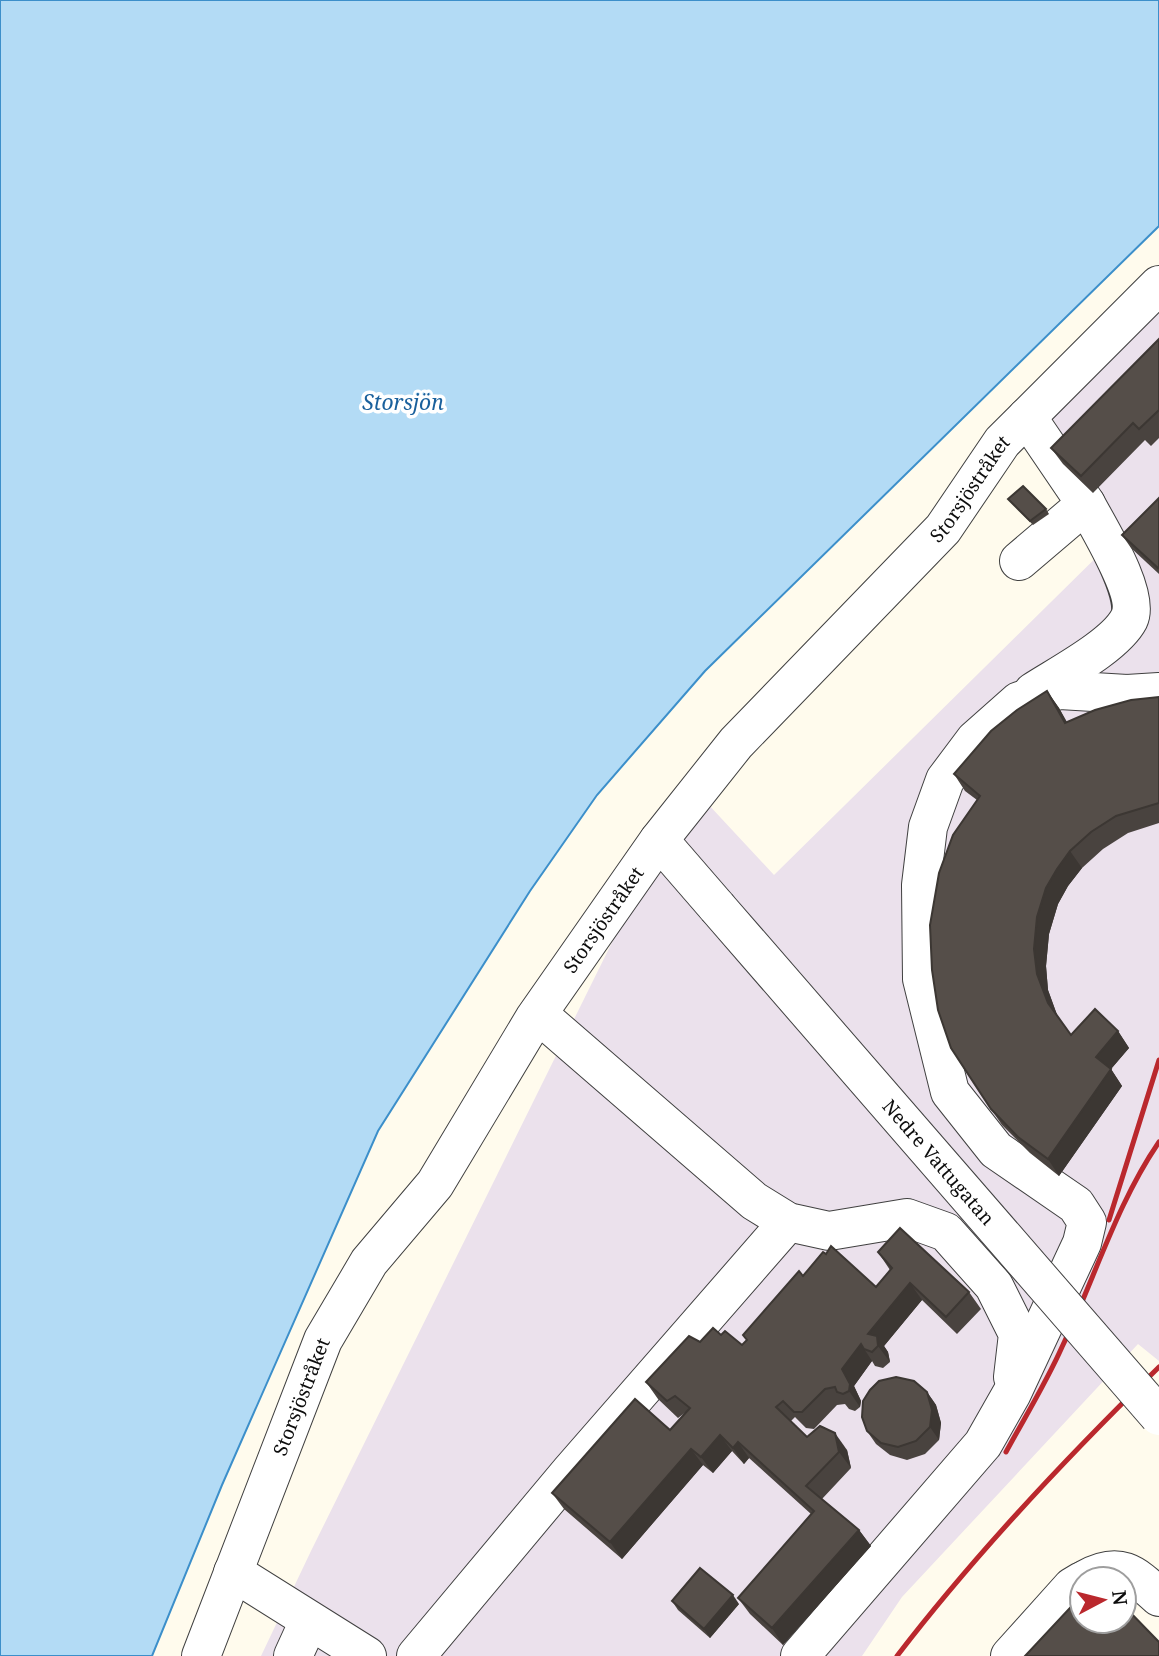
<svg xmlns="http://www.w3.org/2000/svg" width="1159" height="1656" viewBox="0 0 1159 1656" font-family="'Noto Serif',serif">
<rect width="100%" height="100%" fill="#fffbed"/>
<!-- industrial -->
<path fill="#ebe1ec" d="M1159,312V1361L1138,1344L902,1597L862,1656H261L311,1551L631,904L707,803L774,875L1122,532L1052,418L1103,360Z"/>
<!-- water -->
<path fill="#b3dbf5" stroke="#3c8fca" stroke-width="2" d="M0,0H1159V226L705,671L597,795L530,891L378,1131L222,1485L152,1656H0Z"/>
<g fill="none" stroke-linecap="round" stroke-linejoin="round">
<!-- minor casing -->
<g stroke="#404040" stroke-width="40">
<g id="minor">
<path d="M1019,561L1086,504L1027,417"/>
<path d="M1033,692C1059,675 1115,646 1129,619C1141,595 1098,527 1086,504"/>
<path d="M659,840L717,907"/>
<path d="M538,1014L754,1201L788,1222L829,1231L907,1218L946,1232L994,1286L1018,1334L1013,1377"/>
<path d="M233,1572L367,1656"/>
<path d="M1086,1579C1120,1560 1134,1574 1159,1597"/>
<path id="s1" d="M201,1656L323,1340L369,1262L435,1184L534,1019L659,840L736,743L943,529L1002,442L1159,285"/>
<path d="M293,1656L309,1621"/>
<path d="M416,1656L570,1472L788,1222"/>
<path d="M800,1656L983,1444L1012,1393L1082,1243L1087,1222L1076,1205L996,1150L950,1092L922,979L921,885L928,827L945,780L975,740L1019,701L1060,690L1127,694L1159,692"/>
<path d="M1010,1656L1072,1587L1082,1581"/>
</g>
</g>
<!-- minor -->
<use href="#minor" stroke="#fff" stroke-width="38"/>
<!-- rail -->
<g stroke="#ba282d" stroke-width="5">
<path d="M1109,1220L1159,1060"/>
<path d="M1006,1452C1025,1417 1046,1383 1062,1347C1094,1280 1117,1203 1159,1142"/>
<path d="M897,1656C976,1553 1066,1458 1159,1367"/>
</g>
<!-- minor-bridge casing -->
<g stroke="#404040" stroke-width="40" stroke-linecap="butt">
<g id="minor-bridge">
<path id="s2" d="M717,907L1159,1416"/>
</g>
</g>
<!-- minor-bridge -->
<use href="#minor-bridge" stroke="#fff" stroke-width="38"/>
</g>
<!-- wall -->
<g fill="#49433f">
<path d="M1159,339V438L1151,446L1145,440L1093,493L1063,464L1051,448Z"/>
<path d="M1159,498V574L1131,548L1122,535Z"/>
<path d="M1008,499L1046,509L1049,514L1033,525Z"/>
<path d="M1047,691L1059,708L1067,722L1159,697V823L1128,833L1103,849L1082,868L1068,886L1058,904L1049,934L1046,966L1048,990L1058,1018L1071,1035L1118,1031L1129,1048L1111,1069L1122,1086L1059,1176L1030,1153L1002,1125L991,1109L977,800L965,791L954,774Z"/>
<path d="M878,1252L969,1292L981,1309L957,1334L922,1300L884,1346L888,1352L890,1362L883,1368L875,1366L872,1361L854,1386L861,1401L860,1407L855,1411L849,1409L845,1404L837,1405L814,1429L806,1428L795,1417L791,1421L807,1437L847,1450L851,1468L822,1499L859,1530L871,1546L783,1645L750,1614L738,1598L811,1514L749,1458L744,1464L732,1451L713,1473L703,1465L622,1559L564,1509L552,1493L670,1430L686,1412L678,1418L658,1399L646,1382L700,1342L742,1345L803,1276L876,1287L890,1270Z"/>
<path d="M927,1392L936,1405L941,1423L939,1440L925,1454L907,1460L890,1455L876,1444L867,1431Z"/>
<path d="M672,1601L739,1604L710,1638L678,1610Z"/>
</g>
<!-- shaded-wall -->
<g fill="#3c3733">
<path d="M1047,691L1059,708L1076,740L1065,723Z"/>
<path d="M1070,851L1082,868L1068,886L1058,904L1049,934L1046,966L1048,990L1059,1020L1048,1003L1037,974L1034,949L1037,917L1046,888L1057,869Z"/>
<path d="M1118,1031L1129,1048L1111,1069L1122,1086L1059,1176L1048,1159L1096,1057Z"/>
<path d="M910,1283L922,1300L884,1346L888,1352L890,1362L878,1346L868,1334Z"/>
<path d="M861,1344L872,1361L854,1386L861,1401L860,1407L849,1391L842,1369Z"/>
<path d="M927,1392L936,1405L941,1423L939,1440L930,1427Z"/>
<path d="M835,1433L847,1450L851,1468L839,1452Z"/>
<path d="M720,1435L732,1451L713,1473L701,1457Z"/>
<path d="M738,1442L749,1458L744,1464L733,1448Z"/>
<path d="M691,1449L703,1465L622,1559L610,1542Z"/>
<path d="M859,1530L871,1546L783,1645L772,1628Z"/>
<path d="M733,1595L739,1604L710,1638L704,1629Z"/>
</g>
<!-- building -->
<g fill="#554e49" stroke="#3c3733" stroke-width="2">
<path d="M1159,339V410L1139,429L1133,423L1081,476L1051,448Z"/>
<path d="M1023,486L1046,509L1030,521L1008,499Z"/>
<path d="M1159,498V567L1158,568L1122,535Z"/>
<path d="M1047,691L1065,723L1095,710L1131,700L1159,697V803L1116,816L1091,832L1070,851L1057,869L1046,888L1037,917L1034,949L1037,974L1048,1003L1071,1035L1095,1009L1118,1031L1096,1057L1111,1069L1048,1159L1018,1137L991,1109L951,1048L938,1010L932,970L930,925L939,873L953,835L980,796L954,774L991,731L1017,710Z"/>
<path d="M900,1228L969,1292L946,1317L910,1283L868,1334L877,1336L878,1346L872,1352L864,1349L861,1344L842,1369L850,1384L849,1391L843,1394L837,1392L835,1387L825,1389L802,1412H794L783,1401L776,1407L807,1437L820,1426L835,1433L839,1452L806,1486L859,1530L772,1628L738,1598L814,1511L738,1442L733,1448L720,1435L701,1457L691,1449L610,1542L552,1493L635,1399L670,1430L690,1408L675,1396L667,1401L646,1382L689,1336L700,1342L713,1328L721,1335L725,1331L742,1345L747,1340L743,1335L799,1271L803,1276L823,1252L826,1254L831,1246L876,1287L892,1268L878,1252Z"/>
<path d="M896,1377L914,1381L927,1392L932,1410L930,1427L916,1441L898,1447L881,1443L867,1431L862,1417L863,1401L870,1390L879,1381Z"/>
<path d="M700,1568L733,1595L704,1629L672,1601Z"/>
<path d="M1082,1595V1621H1124V1606L1159,1642V1656H1025Z"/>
</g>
<g text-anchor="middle" stroke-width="7" stroke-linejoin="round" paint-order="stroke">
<!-- street labels -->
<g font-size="19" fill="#0d0d0d" stroke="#fff">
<text dy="7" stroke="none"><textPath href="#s1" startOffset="1412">Storsjöstråket</textPath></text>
<text dy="7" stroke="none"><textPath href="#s1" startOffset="845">Storsjöstråket</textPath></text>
<text dy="7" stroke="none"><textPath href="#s2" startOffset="338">Nedre Vattugatan</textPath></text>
<text dy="7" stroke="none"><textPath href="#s1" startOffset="278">Storsjöstråket</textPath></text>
</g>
<!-- water labels -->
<g font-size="21" font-style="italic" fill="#19609c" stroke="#fff">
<text x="403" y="410">Storsjön</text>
</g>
</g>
<!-- north arrow -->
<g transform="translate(1103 1600) rotate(83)"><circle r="33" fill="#ffffff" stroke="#9e9e9e" stroke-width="2"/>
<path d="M0-5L12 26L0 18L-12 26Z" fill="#ba282d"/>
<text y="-10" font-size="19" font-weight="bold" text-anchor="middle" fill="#0d0d0d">N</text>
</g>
</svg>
